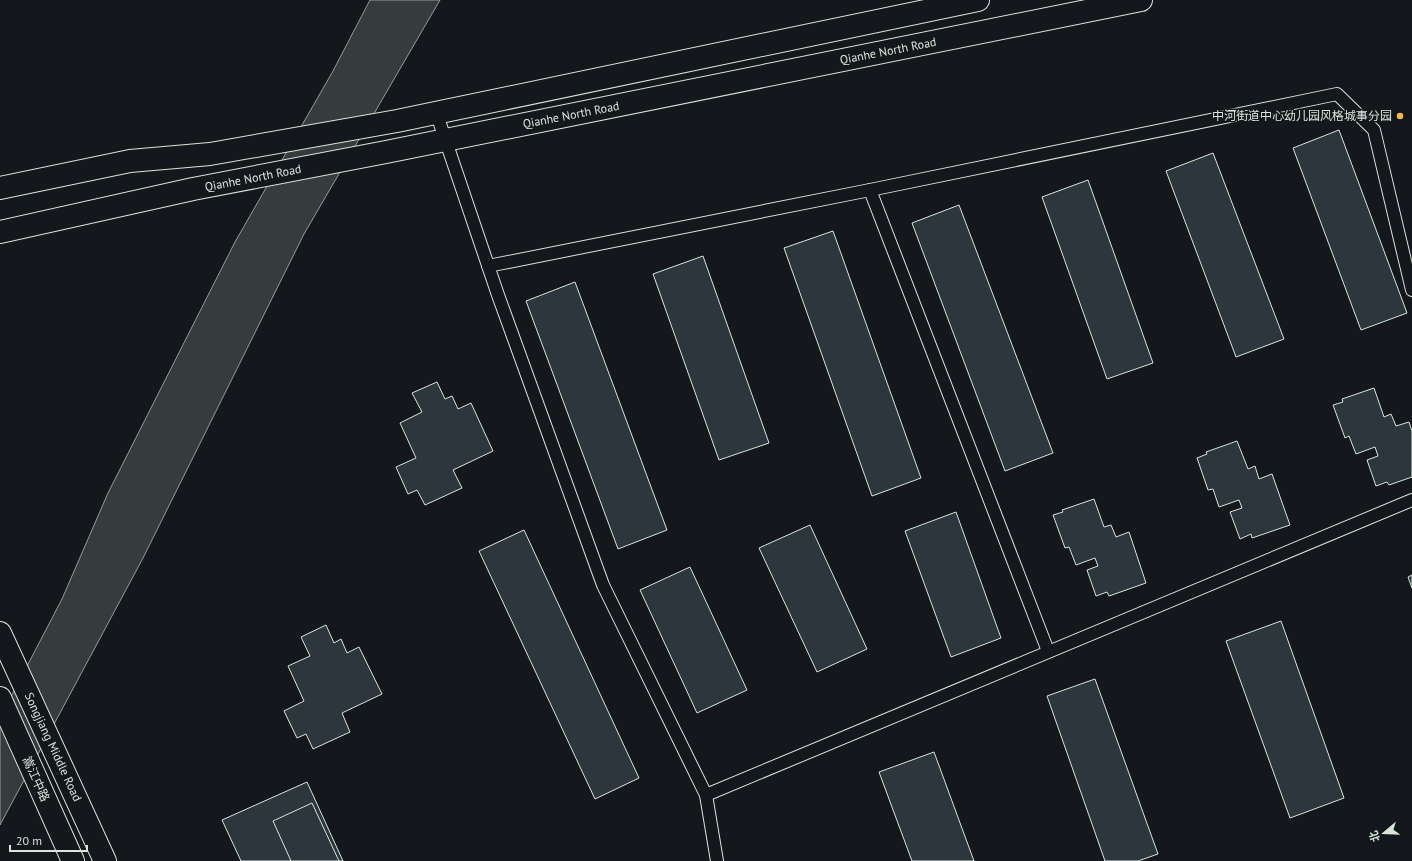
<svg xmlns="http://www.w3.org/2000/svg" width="1412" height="861" viewBox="0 0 1412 861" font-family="'PT Sans','Noto Sans SC',sans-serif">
<rect width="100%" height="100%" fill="#14181c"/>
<!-- water -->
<path fill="#363b3e" stroke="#939e99" d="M370,0H440L304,234L143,558L0,825V718L62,599L108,493L235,242L333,71Z"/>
<!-- building -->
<g fill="#2c363c" stroke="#d8e6dc">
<path d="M1339,130L1407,313L1361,330L1293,148Z"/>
<path d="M1213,153L1284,339L1236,357L1166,171Z"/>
<path d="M1088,180L1153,363L1107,379L1042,197Z"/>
<path d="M959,205L1053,453L1005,471L912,223Z"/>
<path d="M833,231L921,478L872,496L784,248Z"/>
<path d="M703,256L769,443L719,460L653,274Z"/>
<path d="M575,282L667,530L618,549L526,301Z"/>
<path d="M437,382L445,399L452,396L458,409L471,403L493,451L453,470L462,488L425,505L417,490L408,494L396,467L416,458L400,423L422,412L412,393Z"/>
<path d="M1374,388L1384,417L1391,414L1396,426L1409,422L1412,431V477L1389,485L1387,482L1376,486L1367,460L1378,456L1375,447L1356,454L1349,436L1345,438L1333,405L1343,402L1342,399Z"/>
<path d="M1237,441L1248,469L1255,466L1259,479L1272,474L1290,525L1252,538L1251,534L1240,539L1230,512L1242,508L1239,500L1219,507L1213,489L1208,490L1197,458L1207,454L1206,452Z"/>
<path d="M1094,499L1104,527L1111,525L1116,537L1129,532L1146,583L1109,596L1107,592L1096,596L1087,570L1098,566L1095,558L1076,565L1069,547L1065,548L1053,515L1063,512L1062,510Z"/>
<path d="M956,512L1001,638L951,657L905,531Z"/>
<path d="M810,525L867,649L817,672L759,548Z"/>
<path d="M524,530L639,778L595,799L479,551Z"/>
<path d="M690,567L747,690L697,713L640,590Z"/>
<path d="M1412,575V588L1408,577Z"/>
<path d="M1281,621L1344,798L1290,818L1226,641Z"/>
<path d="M326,625L334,643L341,639L347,653L359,647L382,694L342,713L350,732L313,749L306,734L297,738L284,711L304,701L288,666L310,656L301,637Z"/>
<path d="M1095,679L1158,854L1138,861H1105L1047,696Z"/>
<path d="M934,752L974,861H912L879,772Z"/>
<path d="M307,782L343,861H241L222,820Z"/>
<path d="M312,803L339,861H291L273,821Z"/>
</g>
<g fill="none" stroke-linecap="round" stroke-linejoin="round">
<!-- service casing -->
<g stroke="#d8e6dc" stroke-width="14">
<g id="service">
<path d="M436,112L498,295L603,585L706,795L717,861"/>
<path d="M870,190L1048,651"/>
<path d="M488,266L870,190L1337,94L1374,130L1412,290"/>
<path d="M706,795L1412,500"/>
</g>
</g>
<!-- secondary casing -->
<g stroke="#d8e6dc" stroke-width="24">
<g id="secondary">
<path d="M0,188L130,161L210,154L397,121L978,0"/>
<path d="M0,232L193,189L386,152L1141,0"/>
<path d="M0,633L105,861"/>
<path d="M0,698L73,861"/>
</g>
</g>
<!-- service -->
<use href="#service" stroke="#14181c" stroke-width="12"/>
<!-- secondary -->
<use href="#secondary" stroke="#14181c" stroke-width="22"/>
</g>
<!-- markers -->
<circle fill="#ffb74d" stroke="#14181c" stroke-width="1.5" cx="1400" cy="116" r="4"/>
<g text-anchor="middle" stroke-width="3" stroke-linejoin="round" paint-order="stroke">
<!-- street labels -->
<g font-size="12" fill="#d8e6dc" stroke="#14181c">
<text transform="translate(888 51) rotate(-11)" y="4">Qianhe North Road</text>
<text transform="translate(571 115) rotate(-11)" y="4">Qianhe North Road</text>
<text transform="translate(253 178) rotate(-11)" y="4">Qianhe North Road</text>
<text transform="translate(53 747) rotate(65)" y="4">Songjiang Middle Road</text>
<text transform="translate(36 779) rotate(66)" y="4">嵩江中路</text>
</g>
<!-- poi labels -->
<g font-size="12" fill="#d8e6dc" stroke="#14181c" text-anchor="end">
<text x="1392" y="120">中河街道中心幼儿园风格城事分园</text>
</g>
</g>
<!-- north arrow -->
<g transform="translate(1384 833) rotate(251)" stroke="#14181c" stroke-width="3" paint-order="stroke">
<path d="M0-3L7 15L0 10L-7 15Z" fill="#d8e6dc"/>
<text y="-6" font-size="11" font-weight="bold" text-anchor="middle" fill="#d8e6dc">北</text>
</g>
<!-- scale -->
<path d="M10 845v6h77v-6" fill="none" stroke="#d8e6dc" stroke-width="2"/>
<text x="16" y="845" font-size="12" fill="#d8e6dc" stroke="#14181c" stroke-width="3" paint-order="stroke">20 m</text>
</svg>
